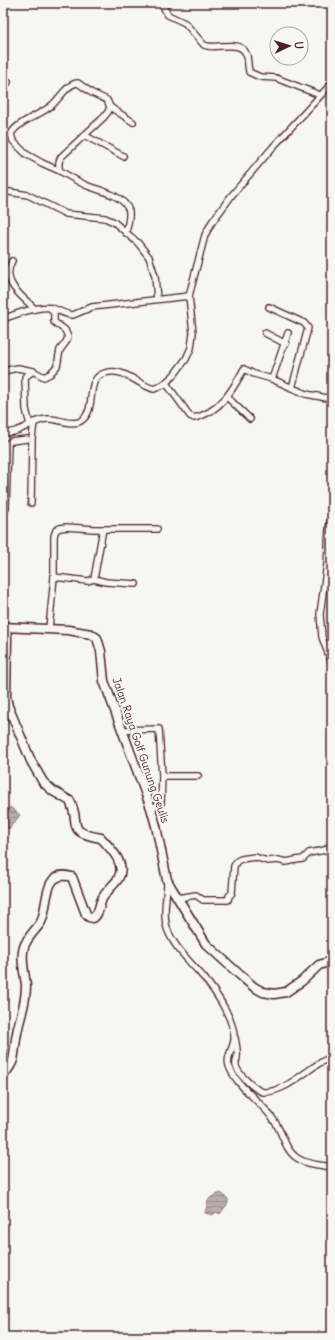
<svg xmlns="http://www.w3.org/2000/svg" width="335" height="1340" viewBox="0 0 335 1340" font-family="Delius,sans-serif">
<defs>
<pattern id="water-rules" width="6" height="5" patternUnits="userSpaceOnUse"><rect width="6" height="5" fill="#bbadae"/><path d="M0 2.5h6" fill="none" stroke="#9a8c8e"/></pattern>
</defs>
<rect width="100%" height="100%" fill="#f6f6f2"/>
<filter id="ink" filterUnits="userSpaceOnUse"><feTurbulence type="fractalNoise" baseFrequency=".025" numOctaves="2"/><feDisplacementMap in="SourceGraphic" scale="8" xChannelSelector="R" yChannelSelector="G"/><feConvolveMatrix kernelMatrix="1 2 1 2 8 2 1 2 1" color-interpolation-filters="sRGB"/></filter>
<g filter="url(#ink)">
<!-- water -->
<g fill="url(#water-rules)" stroke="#8e747a">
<path d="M10,807L20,815L9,829L3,824V816Z"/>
<path d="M221,1193L228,1199V1203L220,1214L216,1212L213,1215L205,1213C209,1199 206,1198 221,1193Z"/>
</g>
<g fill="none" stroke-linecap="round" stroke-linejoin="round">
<!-- street casing -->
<g stroke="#4a1f2b" stroke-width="8">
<g id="street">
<path d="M161,3L168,15L185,23L204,45C216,51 241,37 247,56C248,62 248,67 249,72L260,77L276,78L320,95"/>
<path d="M3,4L5,3"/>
<path d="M3,90L8,82"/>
<path d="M110,107L108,112L104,117L61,157C58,162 58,166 60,171C69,176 78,182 88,186C101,191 124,195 129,211C130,219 127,226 126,233"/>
<path d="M84,135L123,156"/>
<path d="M60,171L42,163L26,154L13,141L11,134C18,121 41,115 52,105C60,98 68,83 78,83L92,93L107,100L110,107L133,122"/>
<path d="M3,191L28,195L66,214L105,218L114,222L138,243L149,257L155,276L157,299"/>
<path d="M12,261C0,282 22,296 35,309"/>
<path d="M269,307L304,323L308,328L292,388"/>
<path d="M3,319C16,314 39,305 52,308C59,310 65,315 73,315L92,307L189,296"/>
<path d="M265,333L286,344"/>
<path d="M3,371L18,368L33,371"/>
<path d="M272,379L288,333"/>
<path d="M166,383L190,416L194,418C220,412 232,391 244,369L254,374L272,379L306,394L332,399"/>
<path d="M227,397L250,419"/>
<path d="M30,425L26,409L25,377L33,371L44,377L50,374L57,366L60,350L66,342L68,337L65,330L54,322V314L51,308"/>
<path d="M3,433C9,433 15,432 21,429C31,425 39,418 50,419C59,419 74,427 82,420C97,409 85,382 102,374C121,365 138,385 154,389L163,385L174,375L186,359L191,348L193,333L189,296L205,235L212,222L232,195L273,147L332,83"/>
<path d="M31,503L32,439L34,422"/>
<path d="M3,510L6,508L8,443L11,441L27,439"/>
<path d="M332,513L329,528L327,564L320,614L322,637L332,664"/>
<path d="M54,577L88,581L94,579L103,529"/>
<path d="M94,579L106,582L136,584"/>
<path d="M49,629L54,577V536L56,530L60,528L66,527L94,529H157"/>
<path d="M122,730L159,729L162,776L161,803L160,805L151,808"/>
<path d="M162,776H198"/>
<path d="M167,882C167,897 163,910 166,924C169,941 187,959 198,971C209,983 219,997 226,1011C230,1019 235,1031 234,1040C233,1049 226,1057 229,1066C237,1088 263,1102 275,1122C283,1134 285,1150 297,1158C307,1165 321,1165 332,1167"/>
<path d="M178,898L196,895L203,900H228L229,896L232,893L234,866L237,861L241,859L255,857L267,861L278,860L286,862L296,860L303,859L309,853L325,850L332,844"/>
<path d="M235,1038C236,1044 238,1050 237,1057C237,1060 235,1063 236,1066C238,1074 255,1090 263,1092C288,1093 310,1064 332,1057"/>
</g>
</g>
<!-- secondary casing -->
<g stroke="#4a1f2b" stroke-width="11">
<g id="secondary">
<path d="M3,627L68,630L91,634L97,638L101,651L104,681L151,808L156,826L167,880L171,887L206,944L241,976L254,987L263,992L274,994L286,992L302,981L319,965L332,961"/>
<path d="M3,1076C7,1071 11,1066 13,1060C15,1052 15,1042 17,1033C20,1016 26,1004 26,986C25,973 20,959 24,947C27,937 36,930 41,922C49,906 42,868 72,877L86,914L89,917L93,918C99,915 99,905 102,899C106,891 113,886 118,879C127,864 111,849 101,838C64,831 82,826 70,801L53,791L43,782L31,761L8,706L6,697L7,639L6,627"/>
</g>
</g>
<!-- street -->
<use href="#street" stroke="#f6f6f2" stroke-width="5.5"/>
<!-- secondary -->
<use href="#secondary" stroke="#f6f6f2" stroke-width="8"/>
</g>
</g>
<g text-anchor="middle" stroke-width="4" stroke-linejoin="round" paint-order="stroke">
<!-- street labels -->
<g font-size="11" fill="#4a1f2b" stroke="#f6f6f2">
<text transform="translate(141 750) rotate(71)" y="4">Jalan Raya Golf Gunung Geulis</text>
</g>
</g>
<!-- margin -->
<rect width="335" height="1340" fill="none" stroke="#f6f6f2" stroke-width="16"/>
<rect x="8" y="8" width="319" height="1324" fill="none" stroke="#4a1f2b" stroke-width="1.5" filter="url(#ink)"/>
<!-- north arrow -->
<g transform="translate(289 46) rotate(86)"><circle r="19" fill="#f6f6f2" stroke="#b1a0a2"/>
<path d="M0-3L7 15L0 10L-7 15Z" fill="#4a1f2b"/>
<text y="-6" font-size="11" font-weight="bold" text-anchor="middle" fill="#4a1f2b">U</text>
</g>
</svg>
